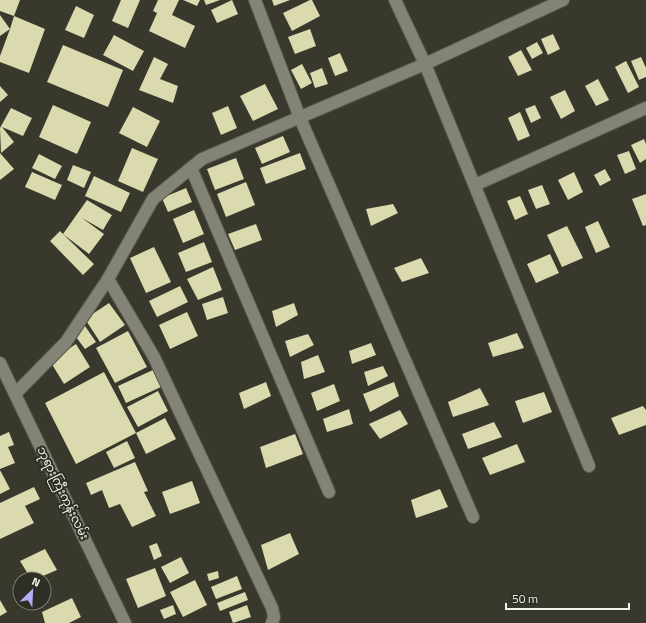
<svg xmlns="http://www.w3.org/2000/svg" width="646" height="623" viewBox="0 0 646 623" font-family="'Titillium Web','Noto Sans Myanmar',sans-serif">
<rect width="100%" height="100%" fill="#39382d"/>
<!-- building -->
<g fill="#dadaae">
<path d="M0,0H20L14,16L0,11Z"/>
<path d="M121,0H140L128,28L112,21Z"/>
<path d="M158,0H179L172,15L195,26L185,48L149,31L157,13L153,11Z"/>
<path d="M183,0H200L197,6Z"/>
<path d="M204,0H220L206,5Z"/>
<path d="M232,0L238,14L217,23L211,10Z"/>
<path d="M272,0H290L274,6Z"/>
<path d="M310,0H312L320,16L292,31L283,13Z"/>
<path d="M76,6L94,15L84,38L65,30Z"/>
<path d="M0,15L10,29L14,16L45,29L29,73L0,62V56L10,29L0,36Z"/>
<path d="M310,29L316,46L295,54L288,37Z"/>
<path d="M553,34L560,49L548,55L541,39Z"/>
<path d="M114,35L144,51L133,71L103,55Z"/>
<path d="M537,42L543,53L532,59L526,48Z"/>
<path d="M63,45L123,70L108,107L47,82Z"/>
<path d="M521,50L532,70L518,76L508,57Z"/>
<path d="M340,53L348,71L335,76L328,58Z"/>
<path d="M154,57L168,64L160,79L178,86L173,103L139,90Z"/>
<path d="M641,57L646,68V77L639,80L631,61Z"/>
<path d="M626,61L639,87L628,93L615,67Z"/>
<path d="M302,64L312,83L301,89L291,70Z"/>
<path d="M322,68L328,84L315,88L310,73Z"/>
<path d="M598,79L609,100L596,106L585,86Z"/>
<path d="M265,84L278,109L253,121L240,96Z"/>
<path d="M0,86L8,95L0,102Z"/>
<path d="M565,90L575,111L561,119L550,97Z"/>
<path d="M53,105L91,122L77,154L39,137Z"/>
<path d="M535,105L541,118L531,123L525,109Z"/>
<path d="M228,106L237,128L221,135L212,113Z"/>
<path d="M133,107L160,121L147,147L119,133Z"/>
<path d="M11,108L32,118L23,136L2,127L14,142L1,153L0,128Z"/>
<path d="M520,112L530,136L518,141L508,118Z"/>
<path d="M283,136L290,152L262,164L255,148Z"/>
<path d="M644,139L646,144V159L640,163L631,145Z"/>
<path d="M132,148L158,159L143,192L118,181Z"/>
<path d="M629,151L636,169L625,174L617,155Z"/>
<path d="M0,153L14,169L0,180Z"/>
<path d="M300,153L306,169L266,184L260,168Z"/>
<path d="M39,154L62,166L55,179L32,168Z"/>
<path d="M236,158L244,179L215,190L207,169Z"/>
<path d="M73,165L91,172L84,188L67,180Z"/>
<path d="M605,169L611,180L600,186L594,175Z"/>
<path d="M32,172L62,185L55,200L25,187Z"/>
<path d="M574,172L583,192L568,200L558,180Z"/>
<path d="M94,176L130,193L121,212L85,196Z"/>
<path d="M246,182L255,205L226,217L217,194Z"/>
<path d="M542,185L550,204L536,209L528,190Z"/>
<path d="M186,188L192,202L168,212L162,198Z"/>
<path d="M646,194V225L643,226L632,199Z"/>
<path d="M520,196L528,214L515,220L507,201Z"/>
<path d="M87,200L112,215L103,230L82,218L104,234L89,254L63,234L94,264L83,275L50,241L60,231L63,234Z"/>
<path d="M393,204L398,213L371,226L366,209Z"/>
<path d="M194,210L204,234L183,243L173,219Z"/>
<path d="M598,221L610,247L596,253L585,227Z"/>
<path d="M256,224L262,240L235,250L228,234Z"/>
<path d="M567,226L583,258L562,267L547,235Z"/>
<path d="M204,242L212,262L186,272L178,253Z"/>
<path d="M154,247L171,282L146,293L130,258Z"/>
<path d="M550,254L559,273L536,283L527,264Z"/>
<path d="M421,258L429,273L402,282L394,268Z"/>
<path d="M213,267L222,290L198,300L187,279Z"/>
<path d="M180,286L188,302L157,317L149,301Z"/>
<path d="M223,297L228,313L207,320L202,304Z"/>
<path d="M109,303L125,325L100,342L85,319Z"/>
<path d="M294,303L298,315L276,327L272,311Z"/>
<path d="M187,312L198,336L170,349L159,325Z"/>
<path d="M85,326L96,342L85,349L76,337Z"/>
<path d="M128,331L147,367L115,383L96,348Z"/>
<path d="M517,333L524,348L493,357L488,343Z"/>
<path d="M308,334L314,345L290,357L285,341Z"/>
<path d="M371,343L376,355L352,364L349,351Z"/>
<path d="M76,344L90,367L64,384L50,361Z"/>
<path d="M318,355L325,372L304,379L301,362Z"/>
<path d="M383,366L388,376L368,386L364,372Z"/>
<path d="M153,370L161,387L126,403L118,386Z"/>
<path d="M104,372L136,433L165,418L176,439L146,454L136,433L76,464L45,403Z"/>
<path d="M266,382L271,396L244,409L239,393Z"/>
<path d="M394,382L399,396L370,412L363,394Z"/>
<path d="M334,384L340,401L317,411L311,393Z"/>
<path d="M480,388L489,405L453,417L448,402Z"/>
<path d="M158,391L168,411L138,427L127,407Z"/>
<path d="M544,392L552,412L523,423L515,401Z"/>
<path d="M643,406L646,410V425L619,435L611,418Z"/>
<path d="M349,409L353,424L327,432L323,419Z"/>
<path d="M400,410L408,424L380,439L369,424Z"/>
<path d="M494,422L502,437L468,449L462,434Z"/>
<path d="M9,432L14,445L8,447L15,463L0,469V436Z"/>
<path d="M295,434L303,454L266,468L260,447Z"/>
<path d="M127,441L135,458L114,468L106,452Z"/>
<path d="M517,444L525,462L490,475L482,458Z"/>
<path d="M135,462L148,491L144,492L156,516L132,527L120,504L109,508L102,490L91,495L86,483Z"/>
<path d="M0,470L10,489L0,494Z"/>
<path d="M192,481L200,503L170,514L162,492Z"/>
<path d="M34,487L40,499L25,506L34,523L0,539V503Z"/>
<path d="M440,489L448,507L416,518L411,500Z"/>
<path d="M290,533L299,554L268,570L261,545Z"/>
<path d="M157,543L162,556L154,560L149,546Z"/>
<path d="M45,549L57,570L36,579H31L20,561Z"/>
<path d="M181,557L189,573L170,583L161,567Z"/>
<path d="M155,568L166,596L138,608L126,579Z"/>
<path d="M218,571L219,578L209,581L207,574Z"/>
<path d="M237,576L242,589L216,599L211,587Z"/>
<path d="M195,580L207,605L183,617L170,592Z"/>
<path d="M245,592L248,600L220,611L217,603Z"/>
<path d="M72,598L81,617L69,623H45L42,612Z"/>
<path d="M0,600L7,612L0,616Z"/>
<path d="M173,605L176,614L164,619L160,610Z"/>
<path d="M247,605L251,617L233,623L229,612Z"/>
</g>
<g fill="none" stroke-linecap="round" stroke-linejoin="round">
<!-- minor casing -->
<g stroke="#57574d" stroke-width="14">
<g id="minor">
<path d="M255,0L300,118L473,517"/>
<path d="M395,0L425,64L589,466"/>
<path d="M191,168L329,492"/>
<path d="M475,185L646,108"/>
<path d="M108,279L154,357L272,608L274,617L272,623"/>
<path d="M15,394L66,342L108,279L153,199L202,159L425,64L563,0"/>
</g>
</g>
<!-- tertiary casing -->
<g stroke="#57574d" stroke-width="14">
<path id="tertiary" d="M0,363L125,623"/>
</g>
<!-- minor -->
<use href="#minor" stroke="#838376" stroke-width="12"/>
<!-- tertiary -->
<use href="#tertiary" stroke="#838376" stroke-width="12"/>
</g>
<g text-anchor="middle" stroke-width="4" stroke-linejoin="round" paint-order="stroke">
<!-- street labels -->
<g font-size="12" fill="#f3f3ec" stroke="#2e2e24">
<text transform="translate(63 493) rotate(64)" y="4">ဘုရားကြီးကုန်းလမ်း</text>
</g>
</g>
<!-- north arrow -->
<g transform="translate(32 591) rotate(24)"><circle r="19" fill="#2e2e24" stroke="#7d7d74"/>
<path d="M0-3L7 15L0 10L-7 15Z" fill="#b2adf9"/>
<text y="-6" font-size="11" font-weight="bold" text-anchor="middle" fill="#f3f3ec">N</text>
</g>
<!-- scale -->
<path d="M506 603v6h123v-6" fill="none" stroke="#f3f3ec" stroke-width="2"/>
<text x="512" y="603" font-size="12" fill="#f3f3ec" stroke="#2e2e24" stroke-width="3" paint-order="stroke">50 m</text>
</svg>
